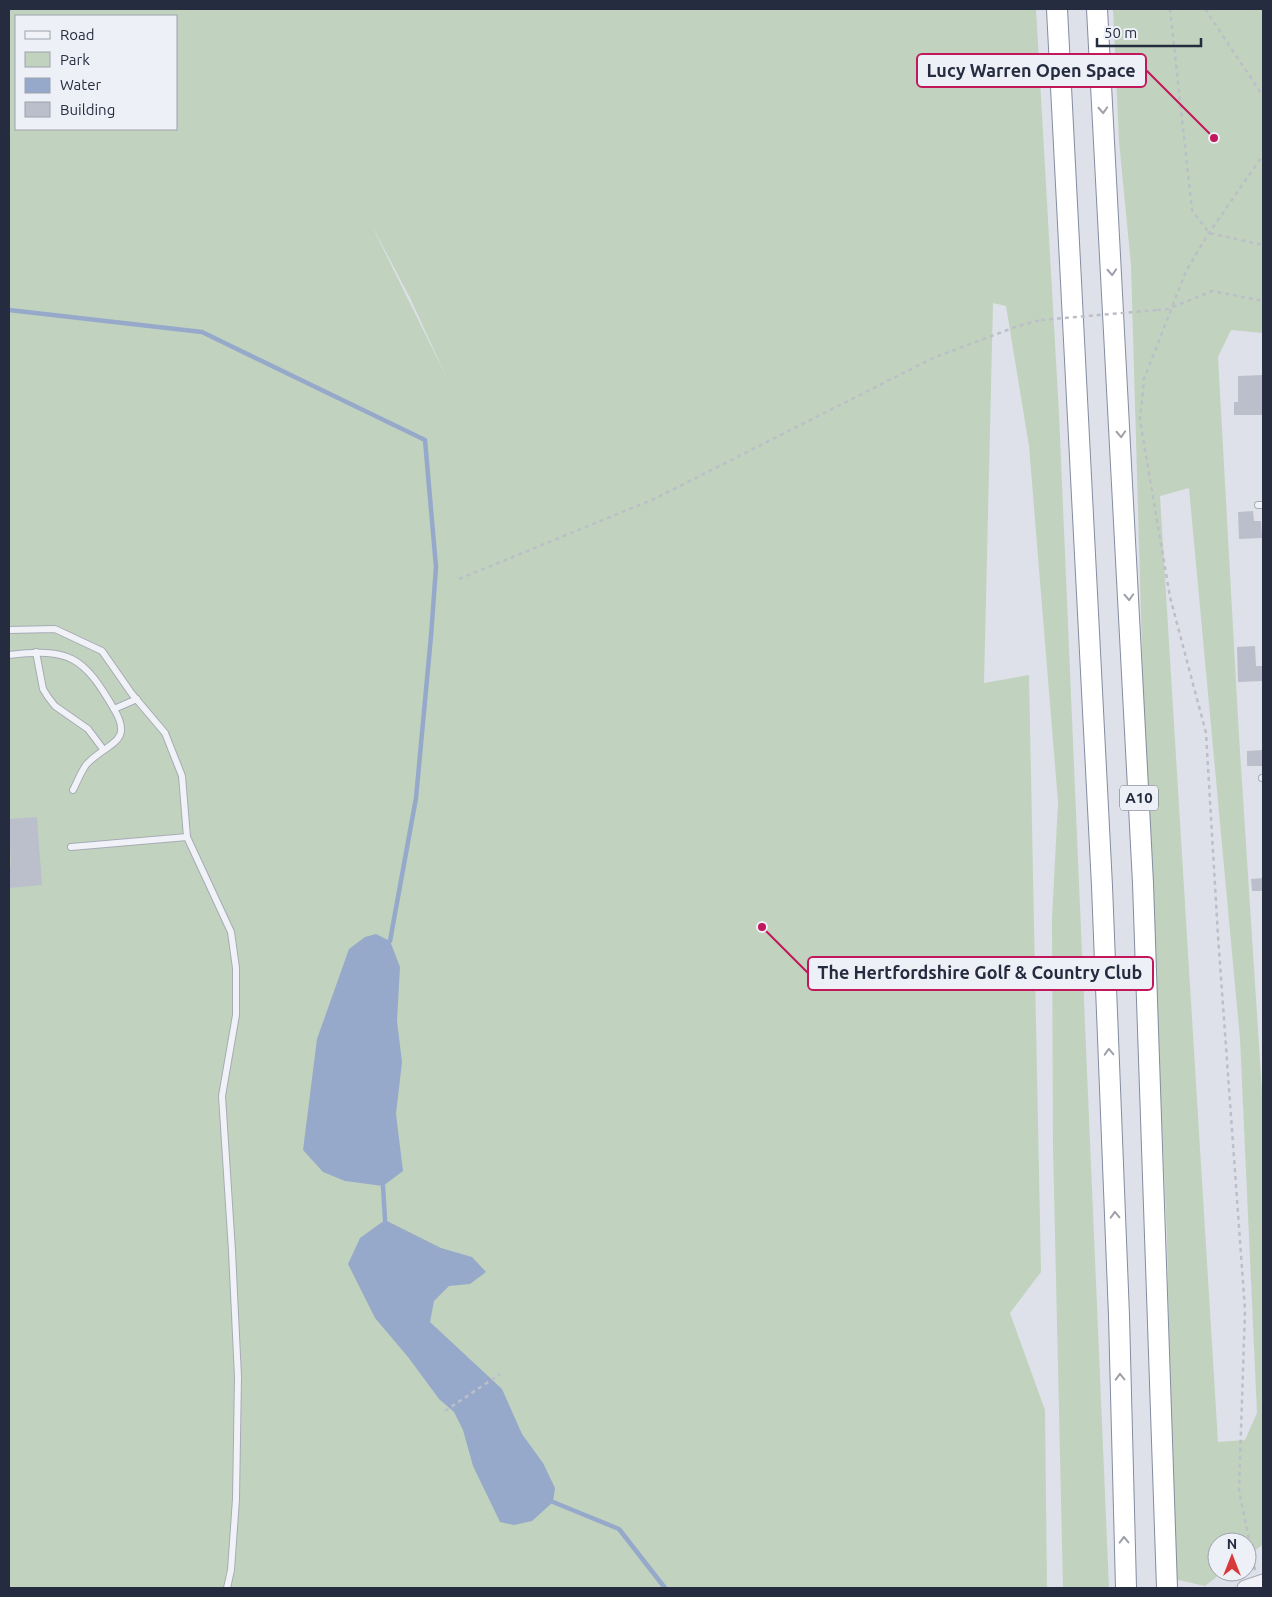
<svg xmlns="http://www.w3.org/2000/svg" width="1272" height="1597" viewBox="0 0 1272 1597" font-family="Ubuntu,sans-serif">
<rect width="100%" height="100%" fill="#dee1e9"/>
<!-- green -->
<g fill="#c1d3be" fill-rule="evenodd">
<path d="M9,9H1036L1059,413L1109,1588H1063L1053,1146L1052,919L1058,802L1029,446L1006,306L993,303L984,683L1029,675L1041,1272L1010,1313L1045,1410L1047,1588H9ZM16,16H176V129H16ZM370,222L410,298L446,376Z"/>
<path d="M1113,9H1263V333L1231,330L1218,357L1239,736L1263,1107V1545L1247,1555V1542H1217V1572H1223L1205,1586L1174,1579L1167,1239L1143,684L1131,265L1119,141ZM1189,488L1240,1039L1257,1413L1245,1440L1218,1442L1160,496Z"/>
</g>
<!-- water -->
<g fill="#96a9cb">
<path d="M376,934L390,941L400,967L397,1021L402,1062L396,1114L403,1171L383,1186L345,1181L323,1172L303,1150L317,1039L349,949L365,937Z"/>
<path d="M385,1220L441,1248L472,1257L486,1272L470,1284L449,1286L434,1301L430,1322L502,1389L522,1434L543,1463L555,1488L553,1502L532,1521L514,1525L500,1522L473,1466L463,1430L454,1412L439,1399L408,1357L375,1318L348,1264L360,1238Z"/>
</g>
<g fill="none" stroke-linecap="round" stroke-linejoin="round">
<!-- stream -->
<g stroke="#96a9cb" stroke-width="4.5">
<path d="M9,310L202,332L425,440L436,567L431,636L416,798L390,941"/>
<path d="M383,1186L385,1220"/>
<path d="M553,1502L619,1529L665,1588"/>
</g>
</g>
<!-- building -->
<g fill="#bbbfcc">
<path d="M1263,375V415H1234V402H1238V376Z"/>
<path d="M1253,511L1254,521H1261L1262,538L1239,539L1238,512Z"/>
<path d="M1255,646L1256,666H1263V681L1238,682L1237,647Z"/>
<path d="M1263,750V766H1247V751Z"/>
<path d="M37,817L42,885L9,888V866H11L9,819Z"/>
<path d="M1263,878V891H1252L1251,879Z"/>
</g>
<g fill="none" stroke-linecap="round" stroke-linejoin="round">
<!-- service casing -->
<g stroke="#a7abb6" stroke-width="8">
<g id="service">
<path d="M1258,505H1263"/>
<path d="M9,630L55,629L102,651L132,694L165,733L182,776L187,837"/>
<path d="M36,652L43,689L48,697L55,706L88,729L103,749"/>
<path d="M9,655C70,648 83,656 114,709L137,699"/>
<path d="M1262,778H1263"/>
<path d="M73,790C77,782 81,772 86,765C105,743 135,744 114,709"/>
<path d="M71,847L187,837L231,932L236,968V1015L222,1096L232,1251L238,1377L236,1499L231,1570L227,1588"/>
</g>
</g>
<!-- tertiary casing -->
<g stroke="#a7abb6" stroke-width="17">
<path id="tertiary" d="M1245,1588L1263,1582"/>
</g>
<!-- trunk casing -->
<g stroke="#848ca0" stroke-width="22">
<g id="trunk">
<path d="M1057,9L1102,886L1119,1316L1126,1588"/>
<path d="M1097,9L1143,883L1167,1588"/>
</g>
</g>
<!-- path -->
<g stroke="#bcbfc7" stroke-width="2.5" stroke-dasharray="4 4" stroke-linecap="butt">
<path d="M1170,9L1192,210L1209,233L1263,245"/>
<path d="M1205,9L1263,96"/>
<path d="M1157,310L1168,309L1212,291L1263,301"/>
<path d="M459,579L654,499L933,358L1018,326L1041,320"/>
<path d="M445,1411L500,1374"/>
<path d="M1255,1570L1239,1490L1245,1310L1218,936L1206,733L1170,597L1140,420L1144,379L1186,271L1209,233L1263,155"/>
</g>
<!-- service -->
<use href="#service" stroke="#f1f2f7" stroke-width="6"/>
<!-- tertiary -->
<use href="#tertiary" stroke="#f1f2f7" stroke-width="15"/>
<!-- trunk -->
<use href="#trunk" stroke="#fff" stroke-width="20"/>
<!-- path-bridge -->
<path stroke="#bcbfc7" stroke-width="2.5" stroke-dasharray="4 4" stroke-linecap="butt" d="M1041,320L1157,310"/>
</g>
<!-- one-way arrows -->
<defs><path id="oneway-chevron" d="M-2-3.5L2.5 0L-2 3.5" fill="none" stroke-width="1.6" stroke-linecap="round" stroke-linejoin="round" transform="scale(1.25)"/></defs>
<g stroke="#9da0a9">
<use href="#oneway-chevron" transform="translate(1103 110) rotate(87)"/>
<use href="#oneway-chevron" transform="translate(1112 272) rotate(87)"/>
<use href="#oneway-chevron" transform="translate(1121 434) rotate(87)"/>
<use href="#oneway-chevron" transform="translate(1129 597) rotate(87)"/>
<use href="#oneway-chevron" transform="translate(1109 1052) rotate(-92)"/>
<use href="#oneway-chevron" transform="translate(1115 1215) rotate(-92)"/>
<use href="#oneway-chevron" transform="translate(1120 1377) rotate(-91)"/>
<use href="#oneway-chevron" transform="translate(1124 1540) rotate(-91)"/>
</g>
<g text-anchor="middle" stroke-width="5" stroke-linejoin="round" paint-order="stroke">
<!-- shield labels -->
<rect fill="#edf0f6" stroke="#626777" stroke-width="1" x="1120" y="785.5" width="38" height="25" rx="4"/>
<g font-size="15" font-weight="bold" fill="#262c40">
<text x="1139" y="803">A10</text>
</g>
</g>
<!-- callouts -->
<path fill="none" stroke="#c2185b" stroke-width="2" d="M1214 138L1146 70M762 927L808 973"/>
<g fill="#c2185b" stroke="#edf0f6" stroke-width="2">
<circle cx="1214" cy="138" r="5"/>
<circle cx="762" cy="927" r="5"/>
</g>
<g fill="#edf0f6" stroke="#c2185b" stroke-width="2">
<rect x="917" y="54" width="229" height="33" rx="5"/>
<rect x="808" y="957" width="345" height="33" rx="5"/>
</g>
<g font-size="18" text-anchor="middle" font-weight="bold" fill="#262c40">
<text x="1031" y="77">Lucy Warren Open Space</text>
<text x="980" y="979">The Hertfordshire Golf &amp; Country Club</text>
</g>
<!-- border -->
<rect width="1272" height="1597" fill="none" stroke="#262c40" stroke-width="20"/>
<!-- legend -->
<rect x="15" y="15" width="162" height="115" fill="#edf0f6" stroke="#9da2ad"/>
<rect x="25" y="31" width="25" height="8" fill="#f1f2f7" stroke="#9da2ad"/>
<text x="60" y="40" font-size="15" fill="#262c40">Road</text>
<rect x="25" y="52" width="25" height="15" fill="#c1d3be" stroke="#9da2ad"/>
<text x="60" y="65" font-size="15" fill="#262c40">Park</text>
<rect x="25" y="78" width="25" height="15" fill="#96a9cb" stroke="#9da2ad"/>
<text x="60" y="90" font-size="15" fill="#262c40">Water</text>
<rect x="25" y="102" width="25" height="15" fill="#bbbfcc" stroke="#9da2ad"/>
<text x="60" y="115" font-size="15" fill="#262c40">Building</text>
<!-- north arrow -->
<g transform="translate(1232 1557)"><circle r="24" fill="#edf0f6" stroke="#9da2ad"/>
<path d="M0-4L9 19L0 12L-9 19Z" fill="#d7393c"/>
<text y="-8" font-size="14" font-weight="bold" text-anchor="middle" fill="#262c40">N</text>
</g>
<!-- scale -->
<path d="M1097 38v8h104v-8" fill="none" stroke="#262c40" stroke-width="2.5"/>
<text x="1104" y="38" font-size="15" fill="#262c40" stroke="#edf0f6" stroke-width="4" paint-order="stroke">50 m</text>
</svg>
